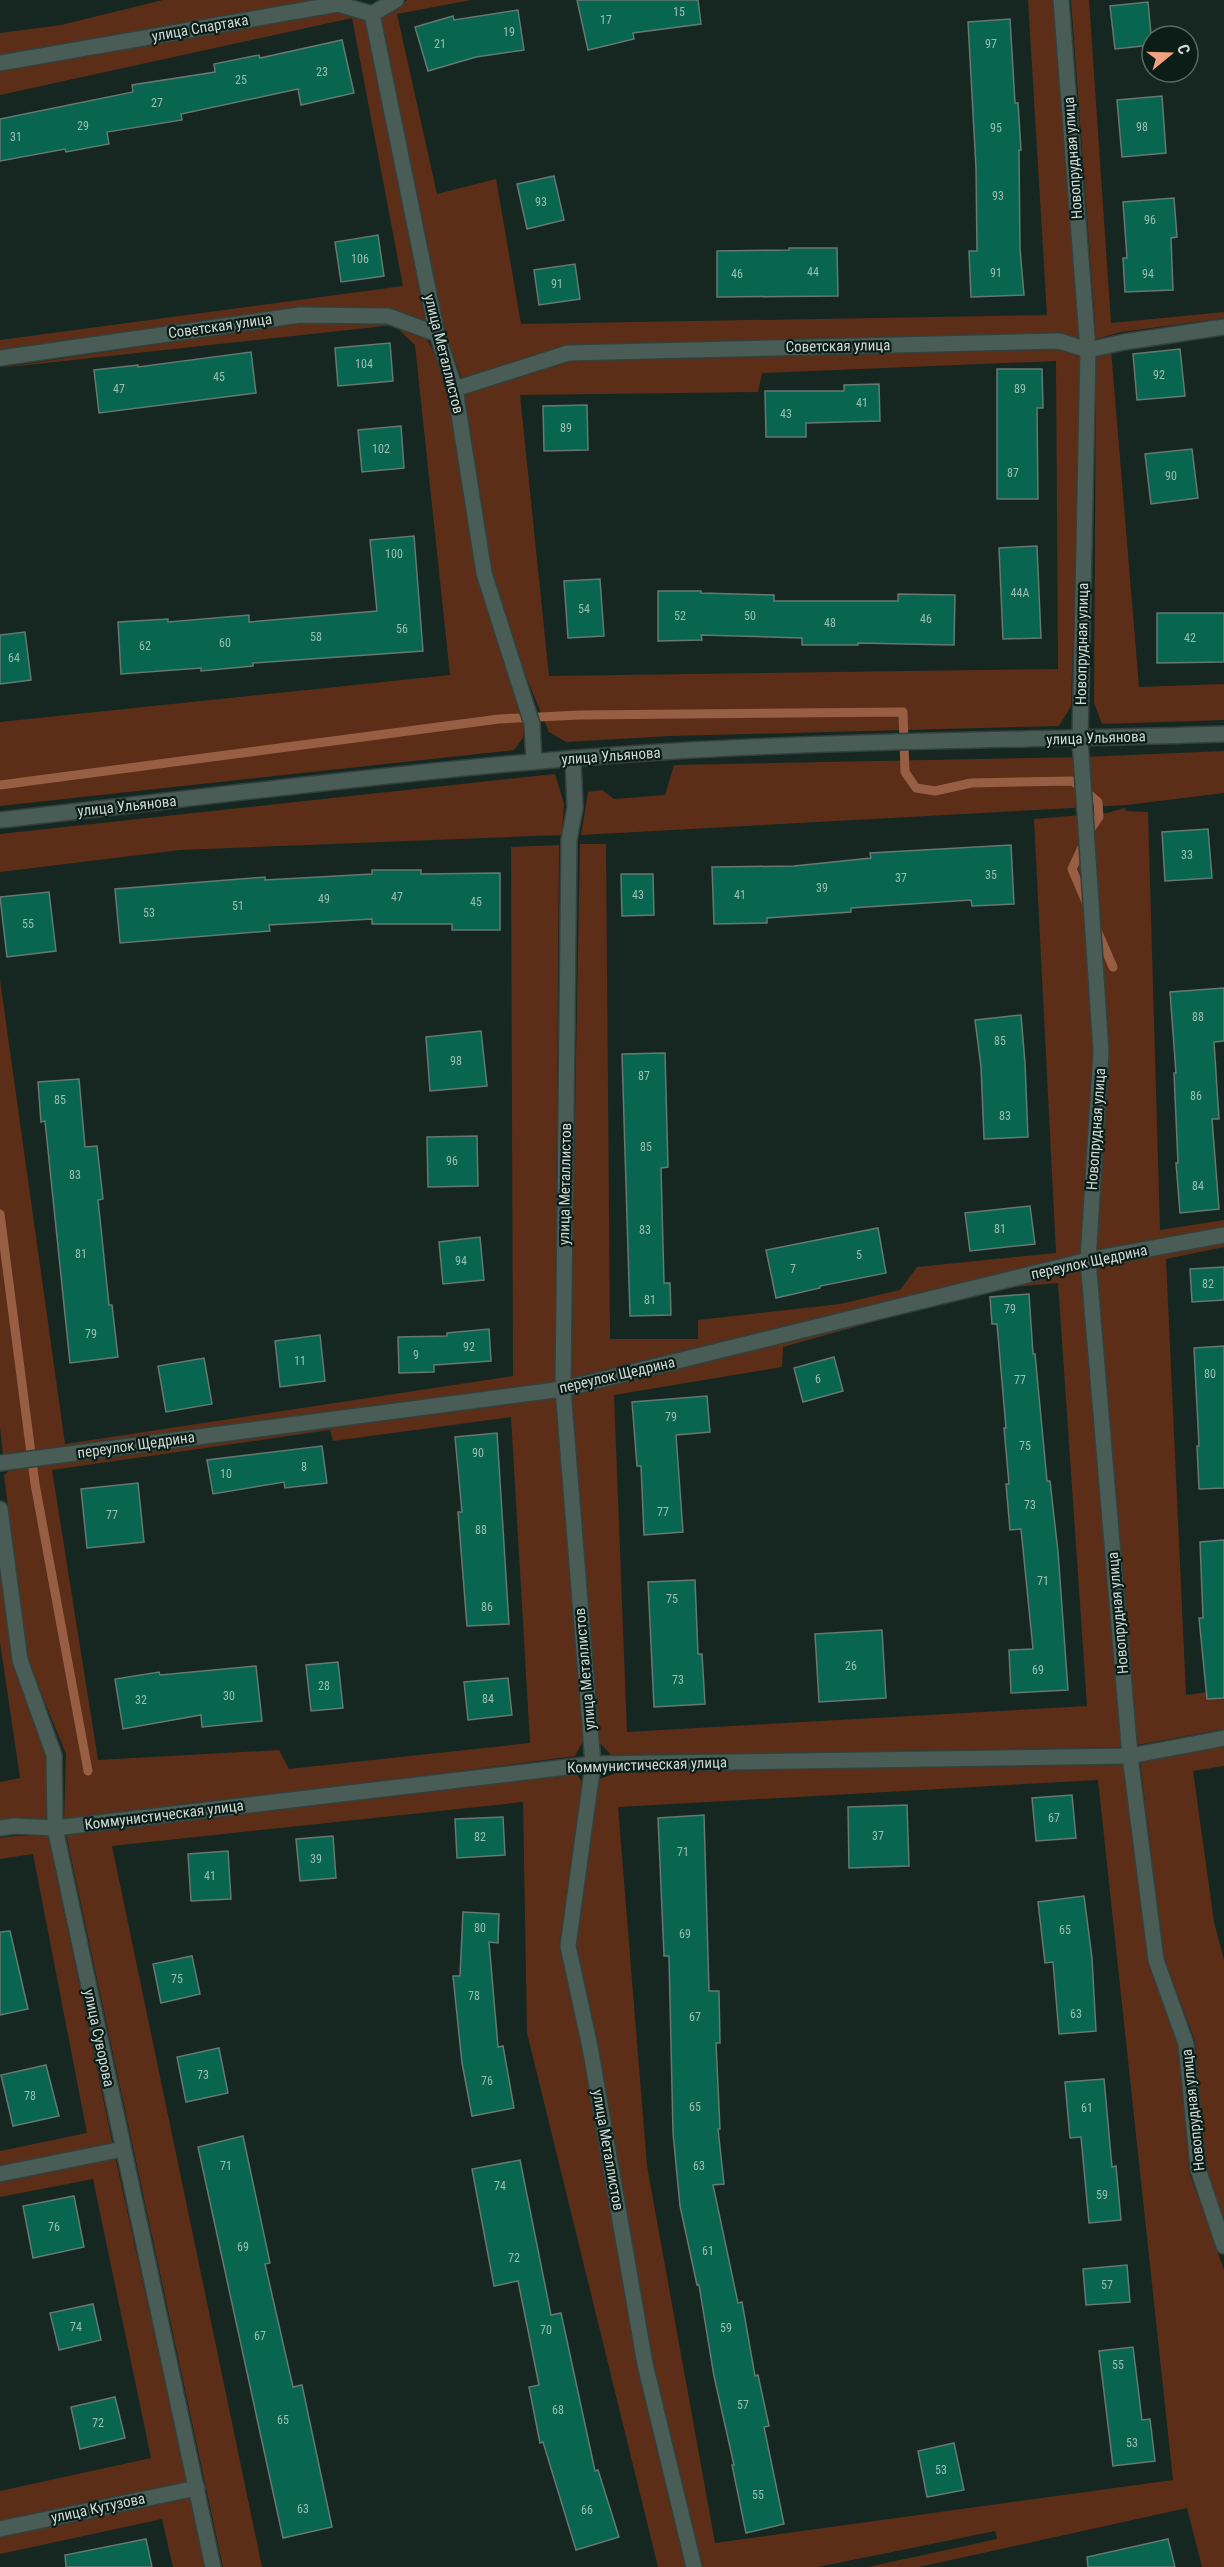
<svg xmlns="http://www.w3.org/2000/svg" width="1224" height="2567" viewBox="0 0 1224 2567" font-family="'Roboto Condensed',sans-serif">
<rect width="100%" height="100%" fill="#162721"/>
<!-- green -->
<g fill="#5c2e18" fill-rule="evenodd">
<path d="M163,0H321L0,56V33L61,25Z"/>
<path d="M407,0H471L397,14L437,194L496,179L521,324L1047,315L1028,0H1054L1080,339L1058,333L565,346L462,379L445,333L381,19Z"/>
<path d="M1071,0H1089L1111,323L1224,312V318L1121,332L1096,339Z"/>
<path d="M341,9L368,18L428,322L389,309L0,354V340L403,286L352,18L0,95V71Z"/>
<path d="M303,322H388L425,337L435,353L450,394L479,577L524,723L523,738L514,750L0,806V722L450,675L415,345L394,325L0,368Z"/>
<path d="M1058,348L1082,358L1071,706L1059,726L670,736L566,742L549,732L524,672L490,570L463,395L567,359ZM1056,361L1058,669L549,676L520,395L758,392L762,373Z"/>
<path d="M1111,350L1139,687L1224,684V720L1102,724L1094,703L1096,357Z"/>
<path d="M1224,751V793L1126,805L581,835L588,792L602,790L614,799L665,795L674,765L1082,757Z"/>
<path d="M555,774L564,804L562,835L180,850L0,872V834Z"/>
<path d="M1125,808L1126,811L1148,812L1160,1230L1224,1220V1228L1083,1255L570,1383L580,844H606L610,1339H698V1320L840,1304L900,1290L917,1267L1056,1253L1034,819L1107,813Z"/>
<path d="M559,845L555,1384L3,1455L0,1427V980L65,1444L513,1376L511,847Z"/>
<path d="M1224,1240V1247L1166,1259L1186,1695L1224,1690V1729L1137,1745L1094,1265Z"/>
<path d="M1082,1267L1124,1747L612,1756L599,1742L570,1391L937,1304L783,1347L782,1367L614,1395L627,1732L1087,1706L1058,1283L991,1289Z"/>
<path d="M556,1394L583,1741L575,1756L64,1823L66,1754L28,1661L4,1475L10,1470ZM511,1417L530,1743L289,1769L279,1750L98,1760L52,1470L330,1430L333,1441Z"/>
<path d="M0,1564L13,1665L47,1757V1820L12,1818L0,1820V1782L20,1778L0,1642Z"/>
<path d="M1224,1745V1766L1193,1771L1214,1922L1224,1960V2224L1206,2168L1195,2041L1164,1958L1140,1761Z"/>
<path d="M1126,1763L1149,1964L1179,2046L1189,2172L1224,2270V2567H1202L1187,2508L919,2567H868L997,2539L995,2531L818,2567H703L652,2362L575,1944L597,1780L616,1773ZM1098,1780L1173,2480L715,2543L647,2166L618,1807Z"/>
<path d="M577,1774L582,1782L559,1946L581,2041L636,2363L685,2567H658L527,2033L523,1802L112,1846L262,2567H223L66,1834Z"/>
<path d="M15,1836H48L113,2146L0,2168V2151L87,2133L33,1854L0,1859V1838Z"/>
<path d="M115,2156L187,2483L0,2521V2491L151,2458L93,2179L0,2197V2179Z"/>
<path d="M190,2495L204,2567H173L162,2519L0,2554V2535Z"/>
</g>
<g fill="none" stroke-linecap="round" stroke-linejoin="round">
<!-- stream -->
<g stroke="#975e44" stroke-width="9">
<path d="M0,785L499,719L580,715L903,712L905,772L916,788L935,791L971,783L1073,781L1098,802L1099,817L1090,830L1072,869L1087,904"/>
<path d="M1096,928L1113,967"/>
<path d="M0,1214L35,1484L88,1771"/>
</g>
</g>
<!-- building -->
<g fill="#086550" stroke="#657871" stroke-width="1.5">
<path d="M577,0H698L701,24L633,33L634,39L588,50Z"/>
<path d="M1148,2L1152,45L1115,49L1110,6Z"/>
<path d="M518,10L524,50L476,57L428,71L415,27L453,16L454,20Z"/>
<path d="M1010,19L1015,103H1018L1021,150H1019L1020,249L1024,295L971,297L969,251H977L976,168L968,22Z"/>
<path d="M342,40L354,93L301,105L298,89L181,114L182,120L107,132L109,144L66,152L65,149L0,161V119L133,92L132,85L215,72L214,64L259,55L260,58Z"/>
<path d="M1162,96L1166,153L1122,157L1117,100Z"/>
<path d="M554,176L564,220L527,229L517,184Z"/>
<path d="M1174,198L1177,237L1171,238L1173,290L1125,292L1123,258H1127L1123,202Z"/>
<path d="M378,235L384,276L341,282L335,242Z"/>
<path d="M789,248H837L838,296L717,297V251L789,250Z"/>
<path d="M575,264L580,299L539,305L534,270Z"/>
<path d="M390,343L393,381L338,386L335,348Z"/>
<path d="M1180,349L1185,396L1137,400L1133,354Z"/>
<path d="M251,352L256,393L99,413L94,370L138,365V367Z"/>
<path d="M997,369H1042L1043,408H1037L1038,499H997Z"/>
<path d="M879,384L880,421L806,423V437H766L765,391H844V385Z"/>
<path d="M587,405L588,450L544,451L543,406Z"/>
<path d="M401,426L404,468L362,472L358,430Z"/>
<path d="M1192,449L1198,498L1151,504L1145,454Z"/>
<path d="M414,536L423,651L253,663V666L201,671V668L121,674L118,622L168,619V622L249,615V622L377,611L370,540Z"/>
<path d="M1037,546L1041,638L1003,639L999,548Z"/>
<path d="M600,579L604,636L568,638L564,581Z"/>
<path d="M658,591H701V593L774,595V601H898V594L955,595L954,645L858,643V645H802V638L701,635L702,640L658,641Z"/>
<path d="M1157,613H1224V662L1157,663Z"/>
<path d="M25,632L31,680L0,684V635Z"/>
<path d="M1208,829L1212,878L1165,881L1162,832Z"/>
<path d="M1011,845L1014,904L972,906L971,900L851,908V912L767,918V923L714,924L712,867L794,866L871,858L870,853Z"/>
<path d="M372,870H421V874L500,873V930H452V924H372V919L269,925L270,931L120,943L115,889L265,877V880L372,874Z"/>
<path d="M621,874H653L654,915L622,916Z"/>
<path d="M49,892L56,951L7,957L0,897Z"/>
<path d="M1224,988V1041L1214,1042L1219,1119H1212L1219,1209L1180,1213L1176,1163H1178L1174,1073H1176L1170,992Z"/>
<path d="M1021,1015L1025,1063L1028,1137L984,1139L981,1067L975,1020Z"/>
<path d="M481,1031L487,1086L430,1091L426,1037Z"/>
<path d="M665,1053L668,1167L661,1168L664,1283H670L671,1315L630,1316L622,1054Z"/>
<path d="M79,1079L85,1147L97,1146L103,1199L98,1200L109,1305H112L118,1357L70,1363L45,1121L41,1122L38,1082Z"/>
<path d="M477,1136L478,1186L428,1187L427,1137Z"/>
<path d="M1030,1206L1035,1244L970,1251L965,1213Z"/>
<path d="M878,1228L886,1273L820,1286V1288L776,1298L766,1250Z"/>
<path d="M480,1237L484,1280L443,1284L439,1242Z"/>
<path d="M1224,1267V1300L1192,1302L1190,1269Z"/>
<path d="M1029,1294L1033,1354H1035L1047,1481H1050L1058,1552L1068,1690L1011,1693L1009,1650L1033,1649L1021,1529L1010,1530L1006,1484H1009L1004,1428H1006L997,1324H992L990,1297Z"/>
<path d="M489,1329L491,1361L434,1365V1372L399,1373L398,1337L447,1336V1333Z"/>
<path d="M320,1335L325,1381L280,1387L275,1341Z"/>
<path d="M1224,1346V1488L1199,1489L1197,1446H1199L1194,1348Z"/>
<path d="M834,1357L843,1391L803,1402L794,1368Z"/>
<path d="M204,1358L212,1404L166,1412L158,1366Z"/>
<path d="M707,1396L710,1432L676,1435L683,1532L644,1535L641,1466H637L632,1402Z"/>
<path d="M497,1433L509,1624L467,1626L458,1512H462L455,1437Z"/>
<path d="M322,1446L327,1483L285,1488L284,1482L213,1494L207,1460Z"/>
<path d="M138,1483L144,1542L87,1548L81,1489Z"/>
<path d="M1224,1540V1698L1207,1699L1199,1618H1203L1200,1542Z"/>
<path d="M695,1580L698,1654H702L705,1704L654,1707L648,1582Z"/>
<path d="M882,1630L886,1698L819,1702L815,1634Z"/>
<path d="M338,1662L343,1708L311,1711L306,1665Z"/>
<path d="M256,1666L262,1721L202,1727L201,1715L123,1729L115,1679L159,1672L160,1675Z"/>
<path d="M508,1678L512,1715L468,1720L464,1682Z"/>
<path d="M1072,1795L1076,1838L1036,1841L1032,1798Z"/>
<path d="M907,1805L909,1866L849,1868L848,1807Z"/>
<path d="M704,1815L709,1991H719L720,2043H716L720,2129H718L724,2184L713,2185L738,2303L742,2302L755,2376L758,2375L769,2426L764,2427L784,2524L746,2533L732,2465H734L714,2376L699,2285H697L680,2206L673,2133L669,1956H664L658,1818Z"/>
<path d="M503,1817L505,1855L457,1858L455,1819Z"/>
<path d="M333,1836L336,1878L300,1881L296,1839Z"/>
<path d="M228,1851L231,1899L191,1901L188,1854Z"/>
<path d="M1084,1896L1092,1958L1096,2031L1059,2034L1053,1962L1045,1963L1038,1902Z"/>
<path d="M463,1912L499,1914L498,1943L489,1942L498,2047L503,2046L514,2108L472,2116L462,2063L453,1976H460Z"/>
<path d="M10,1931L28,2009L0,2015V1932Z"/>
<path d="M192,1956L200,1994L161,2003L153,1964Z"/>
<path d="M219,2048L228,2093L186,2102L177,2057Z"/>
<path d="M46,2065L59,2116L13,2126L1,2075Z"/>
<path d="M1104,2079L1112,2167L1116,2166L1121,2220L1089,2223L1081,2137L1070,2138L1065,2082Z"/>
<path d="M243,2136L270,2263L265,2264L293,2387L302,2385L332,2527L283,2538L198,2147Z"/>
<path d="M520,2160L551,2315L561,2313L595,2471L598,2470L619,2537L576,2550L543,2442L540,2443L529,2387L539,2385L518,2281L494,2286L472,2169Z"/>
<path d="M74,2196L84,2247L33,2258L23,2206Z"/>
<path d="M1127,2265L1130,2302L1086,2305L1083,2269Z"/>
<path d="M93,2304L101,2340L59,2350L50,2313Z"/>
<path d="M1133,2347L1142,2420L1150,2419L1155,2461L1113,2466L1099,2351Z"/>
<path d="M115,2397L125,2438L80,2449L71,2407Z"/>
<path d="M954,2443L964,2490L927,2497L918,2451Z"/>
<path d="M146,2539L152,2567H66L65,2555Z"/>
<path d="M1168,2539L1175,2567H1088L1087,2557Z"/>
</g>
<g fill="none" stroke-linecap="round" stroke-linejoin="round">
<!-- minor casing -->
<g stroke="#33403c" stroke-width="18">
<g id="minor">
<path d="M1061,0L1088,350L1080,739L1101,1052L1088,1260L1130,1756L1156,1960L1186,2044L1198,2169L1224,2246"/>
<path d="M372,14L437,334L455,389L484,573L532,724L534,762"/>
<path d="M0,63L338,4L372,14L396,0"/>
<path d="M0,358L300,315L388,316L437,334"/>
<path d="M455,389L568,353L1059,341L1088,350L1124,342L1224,327"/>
<path d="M573,758L575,808L569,840L563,1389L593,1764L568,1946L590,2047L645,2364L694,2567"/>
<path d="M0,820C225,795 449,765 675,751C858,740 1041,740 1224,734"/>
<path d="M0,1463L563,1389L1088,1260L1224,1235"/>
<path d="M0,1509L20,1660L54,1755L55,1828L213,2567"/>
<path d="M0,1828L14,1826L55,1828L593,1764L1130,1756L1224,1738"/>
<path d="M0,2174L123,2149"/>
<path d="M0,2529L197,2488"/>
</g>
</g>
<!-- minor -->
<use href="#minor" stroke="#495c55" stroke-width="15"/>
</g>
<g text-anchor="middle" stroke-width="4.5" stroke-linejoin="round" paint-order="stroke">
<!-- number labels -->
<g font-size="12" fill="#9dbdb4">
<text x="679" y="16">15</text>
<text x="606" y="24">17</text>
<text x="509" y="36">19</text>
<text x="440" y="48">21</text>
<text x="991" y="48">97</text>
<text x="322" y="76">23</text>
<text x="241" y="84">25</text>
<text x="157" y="107">27</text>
<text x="83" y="130">29</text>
<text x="1142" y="131">98</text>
<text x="996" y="132">95</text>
<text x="16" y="141">31</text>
<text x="998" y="200">93</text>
<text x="541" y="206">93</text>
<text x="1150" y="224">96</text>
<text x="360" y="263">106</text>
<text x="813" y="276">44</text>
<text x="996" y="277">91</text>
<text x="737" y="278">46</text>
<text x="1148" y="278">94</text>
<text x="557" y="288">91</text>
<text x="364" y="368">104</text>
<text x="1159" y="379">92</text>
<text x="219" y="381">45</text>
<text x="119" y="393">47</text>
<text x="1020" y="393">89</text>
<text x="862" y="407">41</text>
<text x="786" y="418">43</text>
<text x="566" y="432">89</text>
<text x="381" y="453">102</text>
<text x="1013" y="477">87</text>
<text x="1171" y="480">90</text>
<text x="394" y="558">100</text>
<text x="1020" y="597">44А</text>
<text x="584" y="613">54</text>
<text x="680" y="620">52</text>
<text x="750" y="620">50</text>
<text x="926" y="623">46</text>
<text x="830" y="627">48</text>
<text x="402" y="633">56</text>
<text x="316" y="641">58</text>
<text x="1190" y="642">42</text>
<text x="225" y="647">60</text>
<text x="145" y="650">62</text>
<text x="14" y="662">64</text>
<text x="1187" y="859">33</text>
<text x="991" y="879">35</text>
<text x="901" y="882">37</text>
<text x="822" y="892">39</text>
<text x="638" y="899">43</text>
<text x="740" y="899">41</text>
<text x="397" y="901">47</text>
<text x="324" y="903">49</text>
<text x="476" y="906">45</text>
<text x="238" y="910">51</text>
<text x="149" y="917">53</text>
<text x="28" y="928">55</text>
<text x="1198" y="1021">88</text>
<text x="1000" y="1045">85</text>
<text x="456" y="1065">98</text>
<text x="644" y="1080">87</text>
<text x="1196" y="1100">86</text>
<text x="60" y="1104">85</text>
<text x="1005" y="1120">83</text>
<text x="646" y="1151">85</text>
<text x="452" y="1165">96</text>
<text x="75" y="1179">83</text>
<text x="1198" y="1190">84</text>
<text x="1000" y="1233">81</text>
<text x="645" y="1234">83</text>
<text x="81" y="1258">81</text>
<text x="859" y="1259">5</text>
<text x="461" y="1265">94</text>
<text x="793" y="1273">7</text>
<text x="1208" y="1288">82</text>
<text x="650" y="1304">81</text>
<text x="1010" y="1313">79</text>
<text x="91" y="1338">79</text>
<text x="469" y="1351">92</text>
<text x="416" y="1359">9</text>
<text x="300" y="1365">11</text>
<text x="1210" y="1378">80</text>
<text x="818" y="1383">6</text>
<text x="1020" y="1384">77</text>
<text x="671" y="1421">79</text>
<text x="1025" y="1450">75</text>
<text x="478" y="1457">90</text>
<text x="304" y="1471">8</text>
<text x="226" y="1478">10</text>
<text x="1030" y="1509">73</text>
<text x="663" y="1516">77</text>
<text x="112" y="1519">77</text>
<text x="481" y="1534">88</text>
<text x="1043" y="1585">71</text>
<text x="672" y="1603">75</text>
<text x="487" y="1611">86</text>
<text x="851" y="1670">26</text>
<text x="1038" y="1674">69</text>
<text x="678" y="1684">73</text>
<text x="324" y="1690">28</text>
<text x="229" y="1700">30</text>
<text x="488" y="1703">84</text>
<text x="141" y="1704">32</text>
<text x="1054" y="1822">67</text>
<text x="878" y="1840">37</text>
<text x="480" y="1841">82</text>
<text x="683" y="1856">71</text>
<text x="316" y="1863">39</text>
<text x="210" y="1880">41</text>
<text x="480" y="1932">80</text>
<text x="1065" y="1934">65</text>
<text x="685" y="1938">69</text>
<text x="177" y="1983">75</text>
<text x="474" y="2000">78</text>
<text x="1076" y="2018">63</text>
<text x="695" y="2021">67</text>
<text x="203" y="2079">73</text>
<text x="487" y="2085">76</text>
<text x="30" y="2100">78</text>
<text x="695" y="2111">65</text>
<text x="1087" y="2112">61</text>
<text x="226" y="2170">71</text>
<text x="699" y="2170">63</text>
<text x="500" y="2190">74</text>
<text x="1102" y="2199">59</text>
<text x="54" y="2231">76</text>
<text x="243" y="2251">69</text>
<text x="708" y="2255">61</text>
<text x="514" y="2262">72</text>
<text x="1107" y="2289">57</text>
<text x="76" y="2331">74</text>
<text x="726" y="2332">59</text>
<text x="546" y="2334">70</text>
<text x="260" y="2340">67</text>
<text x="1118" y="2369">55</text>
<text x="743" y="2409">57</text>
<text x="558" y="2414">68</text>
<text x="283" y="2424">65</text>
<text x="98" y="2427">72</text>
<text x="1132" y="2447">53</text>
<text x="941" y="2474">53</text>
<text x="758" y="2499">55</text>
<text x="303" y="2513">63</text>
<text x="587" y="2514">66</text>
</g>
<!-- street labels -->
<g font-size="15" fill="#cfdad6" stroke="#0c1d18">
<text transform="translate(200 28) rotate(-10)" y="5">улица Спартака</text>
<text transform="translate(1073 158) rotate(-94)" y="5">Новопрудная улица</text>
<text transform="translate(220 326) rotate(-8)" y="5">Советская улица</text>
<text transform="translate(838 346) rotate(-1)" y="5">Советская улица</text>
<text transform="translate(444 354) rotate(76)" y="5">улица Металлистов</text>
<text transform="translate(1082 644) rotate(-89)" y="5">Новопрудная улица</text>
<text transform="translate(1096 738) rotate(-2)" y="5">улица Ульянова</text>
<text transform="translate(611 756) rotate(-4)" y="5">улица Ульянова</text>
<text transform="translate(127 806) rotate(-6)" y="5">улица Ульянова</text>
<text transform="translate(1096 1129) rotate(-86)" y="5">Новопрудная улица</text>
<text transform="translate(565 1184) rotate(-89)" y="5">улица Металлистов</text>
<text transform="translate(1089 1262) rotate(-12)" y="5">переулок Щедрина</text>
<text transform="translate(617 1375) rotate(-13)" y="5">переулок Щедрина</text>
<text transform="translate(136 1445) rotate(-8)" y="5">переулок Щедрина</text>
<text transform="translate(1118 1613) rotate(-95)" y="5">Новопрудная улица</text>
<text transform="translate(585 1669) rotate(-95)" y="5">улица Металлистов</text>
<text transform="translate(647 1765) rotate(-2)" y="5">Коммунистическая улица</text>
<text transform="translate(164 1815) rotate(-7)" y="5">Коммунистическая улица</text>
<text transform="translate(99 2038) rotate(78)" y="5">улица Суворова</text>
<text transform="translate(1193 2110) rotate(-96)" y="5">Новопрудная улица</text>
<text transform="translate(608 2150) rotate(80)" y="5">улица Металлистов</text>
<text transform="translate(98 2508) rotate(-12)" y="5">улица Кутузова</text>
</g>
</g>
<!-- north arrow -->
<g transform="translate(1170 54) rotate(71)"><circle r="28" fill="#0c1d18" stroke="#5a6964" stroke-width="1.5"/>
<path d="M0-4.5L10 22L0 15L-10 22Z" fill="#f1a17d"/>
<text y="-9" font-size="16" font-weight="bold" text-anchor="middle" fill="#cfdad6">С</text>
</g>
</svg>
